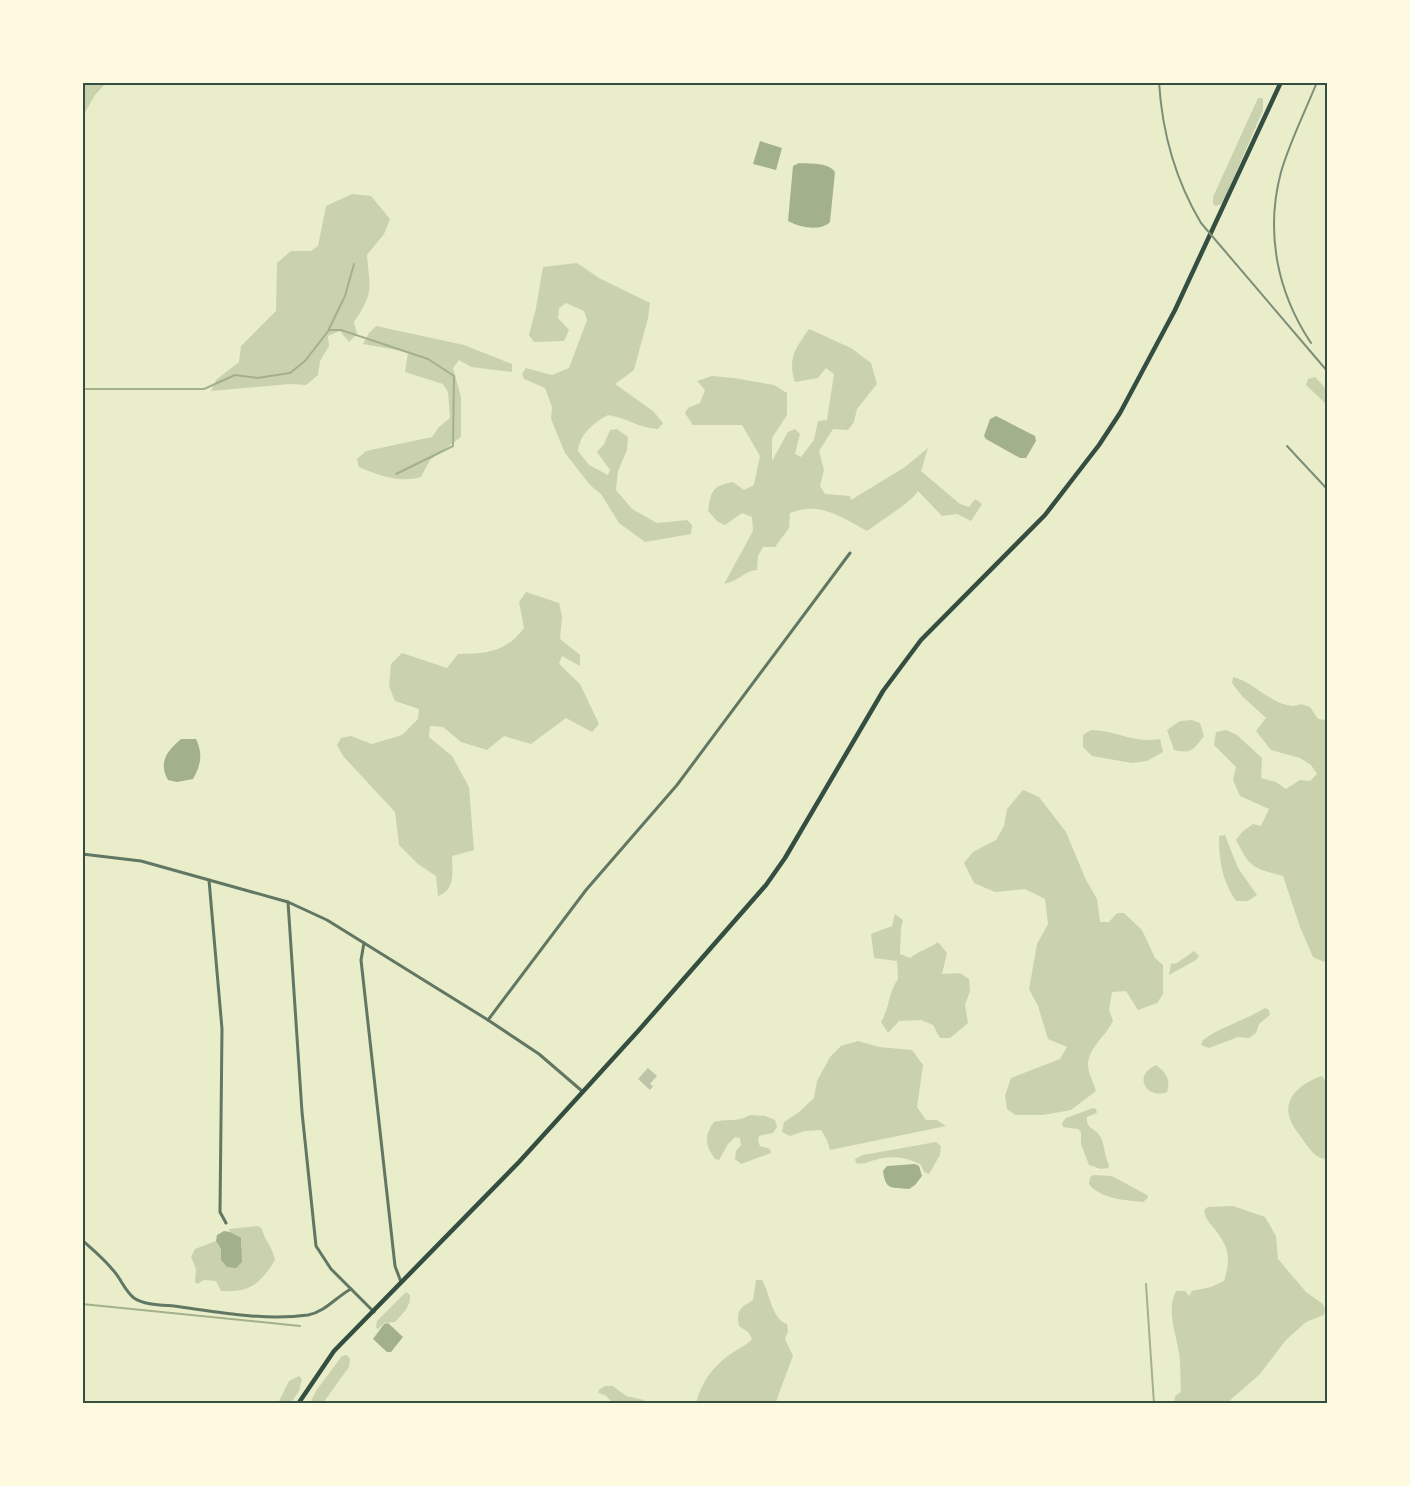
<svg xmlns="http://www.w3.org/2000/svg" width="1410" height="1486" viewBox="0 0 1410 1486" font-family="'Roboto Serif',serif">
<rect width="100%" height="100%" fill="#e9edc9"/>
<!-- green -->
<g fill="#cad2ad">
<path d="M83,82L106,83L95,95L83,116Z"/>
<path d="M1258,98H1263V110L1225,198L1221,204L1216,206L1213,204V197Z"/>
<path d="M352,194L371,196L390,219L384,234L367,255C370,290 374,292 354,322L357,334L349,342L340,331L328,336L329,346L320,361L318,375L306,385L290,384L211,391L216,380L239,362L241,346L276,311L277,263L291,251H311L318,246L326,206Z"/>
<path d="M577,263L599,278L650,303L648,318L634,370L615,384L653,411L663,423L658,429C638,428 628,418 608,415C594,423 580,433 578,451L589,465L608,475L610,470L597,452L604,444L610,430L617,429L628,437L627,450L618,471L616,490L632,509L657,523L687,520L692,525L691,534L645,542L619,523L601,494L590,485L565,453L551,419L552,407L545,388L524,379L522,374L526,368L552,375L569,368L587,320L584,311L566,303L559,308L558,318L569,330L564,341L534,342L529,335L536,308L543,267Z"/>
<path d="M376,326L464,345L512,364V372L471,367L459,360L453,368L461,397V437L430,460L421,477C399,483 380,476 359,467L357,459L366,451L432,437L439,427L450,418L448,392L443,384L405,372L408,352L363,344L369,333Z"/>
<path d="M809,329L851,348L871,363L877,384L857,409L854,422L848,430L833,429L819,451L824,470L820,486L825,494L850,496L851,500L905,467L928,448L921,471L960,504L969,507L975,499L982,504L971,521L957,514L942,516L918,491C913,501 879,522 867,531C841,517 820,501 790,513L789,528L775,547H763L758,556L757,570C744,571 739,581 724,584L753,531L752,517L742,513L725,525L718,522L708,511C711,491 712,486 733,482L744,490L754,485L760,456L742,425H693L685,413L688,408L700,403L705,390L697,381L712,376L734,378L774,385L787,393V415L772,438V461L788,432L795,429L800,434L795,454L801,457L814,440L818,421L827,420L834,374L826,368L818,378L795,382C787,358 796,348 809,329Z"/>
<path d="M1315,377L1327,390V405L1306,385L1308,379Z"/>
<path d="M526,592L559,603L562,617L560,639L580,655V666L562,656L559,664L580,684L599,724L592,732L566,718L531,744L504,736L487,750L461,742L443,727L430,726L429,737L452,756L469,787L474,850L452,856C452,871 456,890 438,896L436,876L418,864L399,845L395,812L343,756L337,745L341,738L351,736L372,744L402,735L418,719L419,709L395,701L389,686L391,664L402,653L447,668L458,654C487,654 506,652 524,628L519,602Z"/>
<path d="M1233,677C1254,681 1280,714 1301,704L1310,707L1318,719L1325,720L1327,718V961L1324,962L1313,957L1300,927L1283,876C1253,868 1250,868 1236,840L1242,832L1253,824L1261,826L1269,809L1240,796L1233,780L1236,767L1214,745L1216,732L1226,730L1237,735L1262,758L1261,778L1276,782L1286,789L1300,780L1310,781L1317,774L1311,765L1300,758L1271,750L1256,731L1266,718L1242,696L1232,683Z"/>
<path d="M1192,720L1200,723L1204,736C1193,750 1192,754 1174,750L1167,730L1180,721Z"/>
<path d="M1091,730C1115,730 1135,744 1160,739L1163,752L1147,761L1132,763L1092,756L1083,747V735Z"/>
<path d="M1023,790L1039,797L1066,832L1086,880L1097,899L1100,922H1109L1117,913H1124L1142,930L1155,958L1163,965V994L1157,1003L1138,1010L1126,991L1112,992L1109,1010L1113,1021C1106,1036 1090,1046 1088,1063C1087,1071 1094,1083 1096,1091L1071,1110L1043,1115H1015L1007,1109L1005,1096L1011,1078L1060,1059L1067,1047L1048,1039L1038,1006L1029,989L1037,944L1048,924L1045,899L1025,889L995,892L974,883L964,863L973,852L996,840L1004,826L1007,809Z"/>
<path d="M1225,835L1238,868L1257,895L1248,901H1236C1222,880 1219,861 1219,836Z"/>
<path d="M895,914L903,920L901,928L900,954L910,958C920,950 929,949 938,942L947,953L942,974L960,973L969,979L970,991L965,1005L968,1023L950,1038H940L933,1025L921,1020L899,1021L888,1033L881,1022C890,1007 888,993 898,979L897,961L874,958L871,934L892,926Z"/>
<path d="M1194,951L1199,956L1196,960L1169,975L1171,964L1177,963Z"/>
<path d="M1265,1008L1269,1010L1270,1015L1259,1024L1256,1033L1249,1038L1238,1037L1209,1048L1201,1045L1203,1040C1222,1026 1244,1021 1265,1008Z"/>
<path d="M858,1041L879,1047L912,1050L923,1065L917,1107L926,1120H937L946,1126L830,1150L827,1140L821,1130L805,1131L790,1136L782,1132L784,1122L798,1113L814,1098L817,1081L830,1057L841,1046Z"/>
<path d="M1156,1065C1166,1072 1171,1080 1167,1092C1148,1100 1131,1076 1156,1065Z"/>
<path d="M1322,1076L1327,1083V1159C1315,1159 1310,1149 1303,1140C1298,1132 1290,1124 1289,1115C1284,1095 1306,1081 1322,1076Z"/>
<path d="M1093,1108L1096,1109L1097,1113L1087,1117C1086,1129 1094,1127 1100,1136C1105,1144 1104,1156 1109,1165L1108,1168L1101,1169L1089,1165L1081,1144V1132L1078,1129L1063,1127L1062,1123L1066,1118Z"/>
<path d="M750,1115L765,1116L775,1120L777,1127L773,1133L759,1136L758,1141L760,1146L770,1149L771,1153L741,1164L735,1159L736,1151L741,1145L740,1138L735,1137L728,1144L719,1160L715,1159C705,1146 704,1135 714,1122C729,1118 736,1123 750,1115Z"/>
<path d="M936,1142L941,1146L940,1155L929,1174L924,1172L921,1165C907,1157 891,1155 875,1160C867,1162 864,1165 856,1163L855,1159L863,1155Z"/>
<path d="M1094,1175L1112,1176L1147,1195L1148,1198L1143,1202C1126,1200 1100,1199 1089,1184L1090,1177Z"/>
<path d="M1233,1206L1265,1217L1276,1236L1278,1259L1306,1292L1323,1304L1325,1309L1324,1315L1306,1322L1286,1340L1260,1374L1227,1403H1174L1175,1396L1181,1392C1180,1379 1181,1365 1179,1353C1176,1332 1166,1311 1176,1291H1185L1189,1296L1192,1291L1211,1287L1224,1281C1232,1256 1228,1246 1213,1227C1208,1222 1205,1217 1204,1210L1208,1207Z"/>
<path d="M258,1226L262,1229C265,1241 273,1248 275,1260C261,1283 250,1293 221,1291L216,1281L204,1280L197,1284L195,1282L196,1269L191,1257L195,1249L216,1241L221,1249L242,1248L241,1239L230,1232L229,1229Z"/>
<path d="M756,1280H762C770,1293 771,1318 787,1324L788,1331L785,1339L793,1356L779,1393L776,1403H696C702,1381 713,1366 732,1353C739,1348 746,1346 752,1339L749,1333L739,1326C736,1310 740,1308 753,1300Z"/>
<path d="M406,1292L410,1295C411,1307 402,1314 395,1322L384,1323L378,1329L376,1328L377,1321Z"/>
<path d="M347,1355L350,1359L349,1367L323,1403H310L316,1391L342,1356Z"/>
<path d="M299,1376L302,1379L299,1391L291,1403H278L289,1381Z"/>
<path d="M605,1386H613L626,1396L644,1400V1403H613L605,1395L598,1393L599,1390Z"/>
</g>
<!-- water -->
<g fill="#a3b18a">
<path d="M760,141L782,148L776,170L753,164Z"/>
<path d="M799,163C811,164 828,162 835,172L830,222C820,232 799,227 788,221L793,166Z"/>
<path d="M996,416L1035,436L1036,441L1026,458H1020L986,439L984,436L990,419Z"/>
<path d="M181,739H196C203,754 201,765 193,779L177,782L168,780C158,762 167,751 181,739Z"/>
<path d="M915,1164L919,1166L922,1176L915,1185L909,1189C891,1187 886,1191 883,1171L887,1166Z"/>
<path d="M224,1231L230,1232L241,1238L242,1262L236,1268L227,1267L221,1260V1249L216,1241L217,1235Z"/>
<path d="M388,1323L403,1337L391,1352H387L373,1339L384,1324Z"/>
</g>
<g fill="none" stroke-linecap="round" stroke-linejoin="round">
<!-- stream -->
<g stroke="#a3b18a" stroke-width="2">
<path d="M329,329L345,296L354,264"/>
<path d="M82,389H204L235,375L257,378L290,373L305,361L329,330H341L428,359L454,376L453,446L396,474"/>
<path d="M1146,1284L1154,1404"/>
<path d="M82,1304L300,1326"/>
</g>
</g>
<!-- building -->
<path fill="#bcc5a7" d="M648,1068L657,1076L650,1084L653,1086L650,1090L638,1079Z"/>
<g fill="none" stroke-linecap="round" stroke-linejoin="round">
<!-- minor -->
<g stroke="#617663" stroke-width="3">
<path d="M82,854L141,861L288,902L327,920L488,1020L539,1054L582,1091"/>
<path d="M209,880L222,1029L220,1212L226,1223"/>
<path d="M288,902L302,1112L316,1246L331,1269L374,1312"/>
<path d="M364,943L361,960L395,1266L401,1282"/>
<path d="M488,1020L586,890L677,785L850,553"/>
<path d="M82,1240C92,1249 103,1258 112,1269C121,1278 124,1290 134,1298C144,1305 162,1305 174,1306C218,1312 264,1321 308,1315C325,1312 336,1297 351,1289"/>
</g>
<!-- secondary -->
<path stroke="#344e41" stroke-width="4.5" d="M298,1404L334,1351L519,1162L639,1030L766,885L785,858L883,691L921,640L1045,515L1099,445L1120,413L1175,310L1281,82"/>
<!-- rail -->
<g stroke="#7c8e77" stroke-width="2">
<path d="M1159,82C1162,131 1176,181 1201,223L1328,372"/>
<path d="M1311,343C1277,292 1265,232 1281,172C1290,141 1305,112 1317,82"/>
<path d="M1287,446L1328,490"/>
</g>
</g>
<!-- border -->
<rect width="1410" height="1486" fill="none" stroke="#fefae0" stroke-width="168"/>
<rect x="84" y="84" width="1242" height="1318" fill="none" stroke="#344e41" stroke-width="2"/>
</svg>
